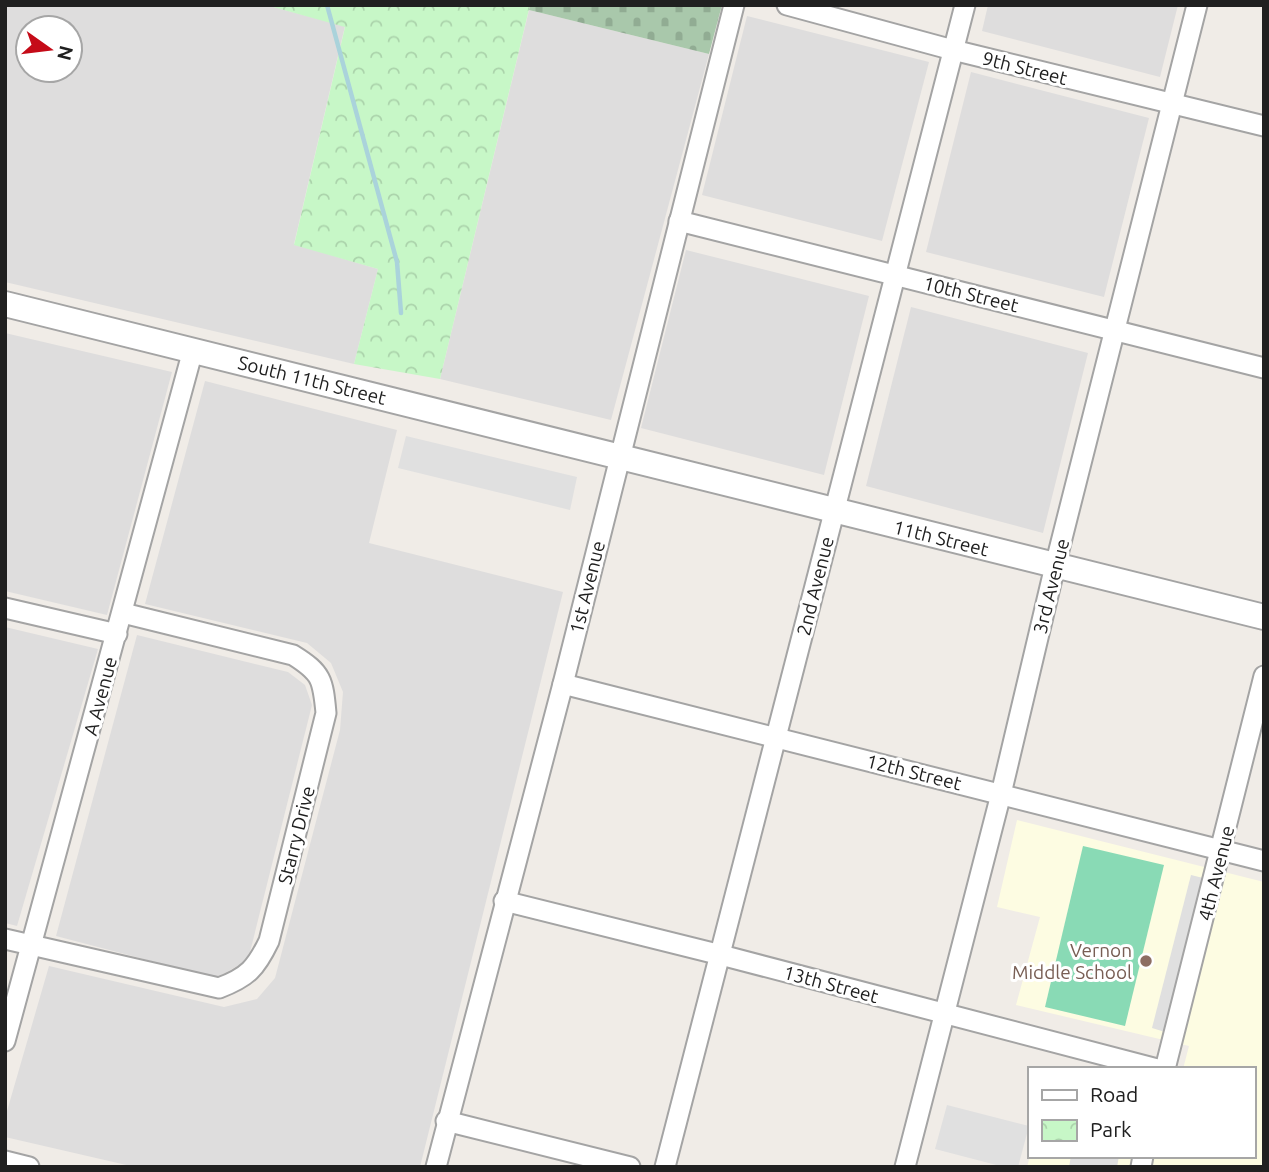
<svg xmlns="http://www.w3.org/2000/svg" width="1269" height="1172" viewBox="0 0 1269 1172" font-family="Ubuntu,sans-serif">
<defs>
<pattern id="cemetery-stones" width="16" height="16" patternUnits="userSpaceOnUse" patternTransform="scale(1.75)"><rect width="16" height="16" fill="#a9c8ab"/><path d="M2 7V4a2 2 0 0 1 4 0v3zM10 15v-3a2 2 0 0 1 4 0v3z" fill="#91ac93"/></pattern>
<pattern id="park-crowns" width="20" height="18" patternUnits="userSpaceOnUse" patternTransform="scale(1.75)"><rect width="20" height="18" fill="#c7f7c7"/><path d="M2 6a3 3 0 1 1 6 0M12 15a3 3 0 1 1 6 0" fill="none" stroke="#abd3ab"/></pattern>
</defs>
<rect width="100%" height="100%" fill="#f0ece7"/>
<!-- residential -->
<g fill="#dedddd" fill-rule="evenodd">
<path d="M5,5H266L345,26L294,244L378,269L354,364L5,282ZM28,28H70V70H28Z"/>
<path d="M988,5H1178L1160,77L982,31Z"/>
<path d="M529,10L709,54L611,420L440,379Z"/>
<path d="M747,16L929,62L882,241L702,195Z"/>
<path d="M971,72L1149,118L1104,297L926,252Z"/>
<path d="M686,250L869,296L824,475L641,428Z"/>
<path d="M911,307L1088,353L1043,533L866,486Z"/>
<path d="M5,333L172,372L107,615L5,591Z"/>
<path d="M205,381L397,430L369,543L563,592L420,1167H135L5,1137V1118L49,966L224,1007L257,999L275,978L340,730L343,692L331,663L307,643L145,604Z"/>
<path d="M5,627L98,649L17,926L5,923Z"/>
<path d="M137,635L288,672L305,685L312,705L248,960L216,978L56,936Z"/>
</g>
<!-- education -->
<path fill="#fdfce2" d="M1017,820L1264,882V1167H1027L1030,1156H1253V1069H1183L1189,1046L1016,1005L1040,917L997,907Z"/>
<!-- cemetery -->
<path fill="url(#cemetery-stones)" d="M530,5H722L709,54L529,10Z"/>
<!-- park -->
<path fill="url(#park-crowns)" d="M266,5H530L440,379L354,364L378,269L294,245L345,27Z"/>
<!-- pitch -->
<path fill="#89dab5" d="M1083,846L1164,865L1125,1026L1045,1007Z"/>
<!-- parking -->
<g fill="#e0e0e0">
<path d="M406,436L577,477L570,510L398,468Z"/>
<path d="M1191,875L1203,878L1165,1032L1152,1028Z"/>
<path d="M947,1105L1029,1126L1018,1167H1004L935,1149Z"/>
<path d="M1071,1156H1119L1117,1167H1069Z"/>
</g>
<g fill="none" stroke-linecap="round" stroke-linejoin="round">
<!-- stream -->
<path stroke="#aad3db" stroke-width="4.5" d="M327,5L397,262L401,313"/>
<!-- minor casing -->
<g stroke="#a4a4a4" stroke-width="23">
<g id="minor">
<path d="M787,5L953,50L1264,126"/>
<path d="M679,221L1264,368"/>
<path d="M5,608L117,634"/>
<path d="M563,684L1264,861"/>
<path d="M504,901L721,955L1157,1069"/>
<path d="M5,939L219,988C248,977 256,968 269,941L326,713C323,680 322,673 293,655L123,613"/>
<path d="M5,1041L193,350"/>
<path d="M1165,1069L1264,676"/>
<path d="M446,1121L630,1167"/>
<path d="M5,1161L29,1167"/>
<path d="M436,1167L563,684L734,5"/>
<path d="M665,1167L965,5"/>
<path d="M905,1167L1001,794L1055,566L1197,5"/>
<path d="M1141,1167L1143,1156"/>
</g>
</g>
<!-- tertiary casing -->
<g stroke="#a4a4a4" stroke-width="28">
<path id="tertiary" d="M5,304L1264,617"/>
</g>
<!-- minor -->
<use href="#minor" stroke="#fff" stroke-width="19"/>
<!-- tertiary -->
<use href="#tertiary" stroke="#fff" stroke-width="24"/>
</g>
<!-- markers -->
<circle fill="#8d6e63" stroke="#fff" stroke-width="2.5" cx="1146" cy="961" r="7"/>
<g text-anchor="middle" stroke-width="6" stroke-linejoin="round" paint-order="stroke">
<!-- street labels -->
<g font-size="19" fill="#202020" stroke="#fff">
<text transform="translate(1025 68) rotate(14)" y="7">9th Street</text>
<text transform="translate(971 294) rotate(14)" y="7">10th Street</text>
<text transform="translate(312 380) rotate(14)" y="7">South 11th Street</text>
<text transform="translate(941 538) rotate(14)" y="7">11th Street</text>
<text transform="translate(815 586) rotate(-76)" y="7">2nd Avenue</text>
<text transform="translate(1051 586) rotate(-76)" y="7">3rd Avenue</text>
<text transform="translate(587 587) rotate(-76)" y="7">1st Avenue</text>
<text transform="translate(100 696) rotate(-75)" y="7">A Avenue</text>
<text transform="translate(914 772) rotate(14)" y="7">12th Street</text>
<text transform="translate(296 835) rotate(-76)" y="7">Starry Drive</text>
<text transform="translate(1216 873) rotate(-76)" y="7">4th Avenue</text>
<text transform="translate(831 984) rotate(15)" y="7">13th Street</text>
</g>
<!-- education labels -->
<g font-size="19" fill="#785e54" stroke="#fff" text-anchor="end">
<text x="1132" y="957">Vernon<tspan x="1132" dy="22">Middle School</tspan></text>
</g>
</g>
<!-- border -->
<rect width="1269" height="1172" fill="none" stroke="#202020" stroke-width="14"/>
<!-- legend -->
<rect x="1028" y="1067" width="228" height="91" fill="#ffffff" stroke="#a6a6a6" stroke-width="2"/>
<rect x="1042" y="1090" width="35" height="10" fill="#ffffff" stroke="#a6a6a6" stroke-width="2"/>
<text x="1090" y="1102" font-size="21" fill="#202020">Road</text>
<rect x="1042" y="1120" width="35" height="21" fill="url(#park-crowns)" stroke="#a6a6a6" stroke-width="2"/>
<text x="1090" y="1137" font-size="21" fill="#202020">Park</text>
<!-- north arrow -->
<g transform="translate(49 49) rotate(104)"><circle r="33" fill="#ffffff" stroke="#a6a6a6" stroke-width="2"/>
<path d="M0-5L12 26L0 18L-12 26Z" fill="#c50b18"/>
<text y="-10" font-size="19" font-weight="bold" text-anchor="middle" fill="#202020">N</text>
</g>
</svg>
